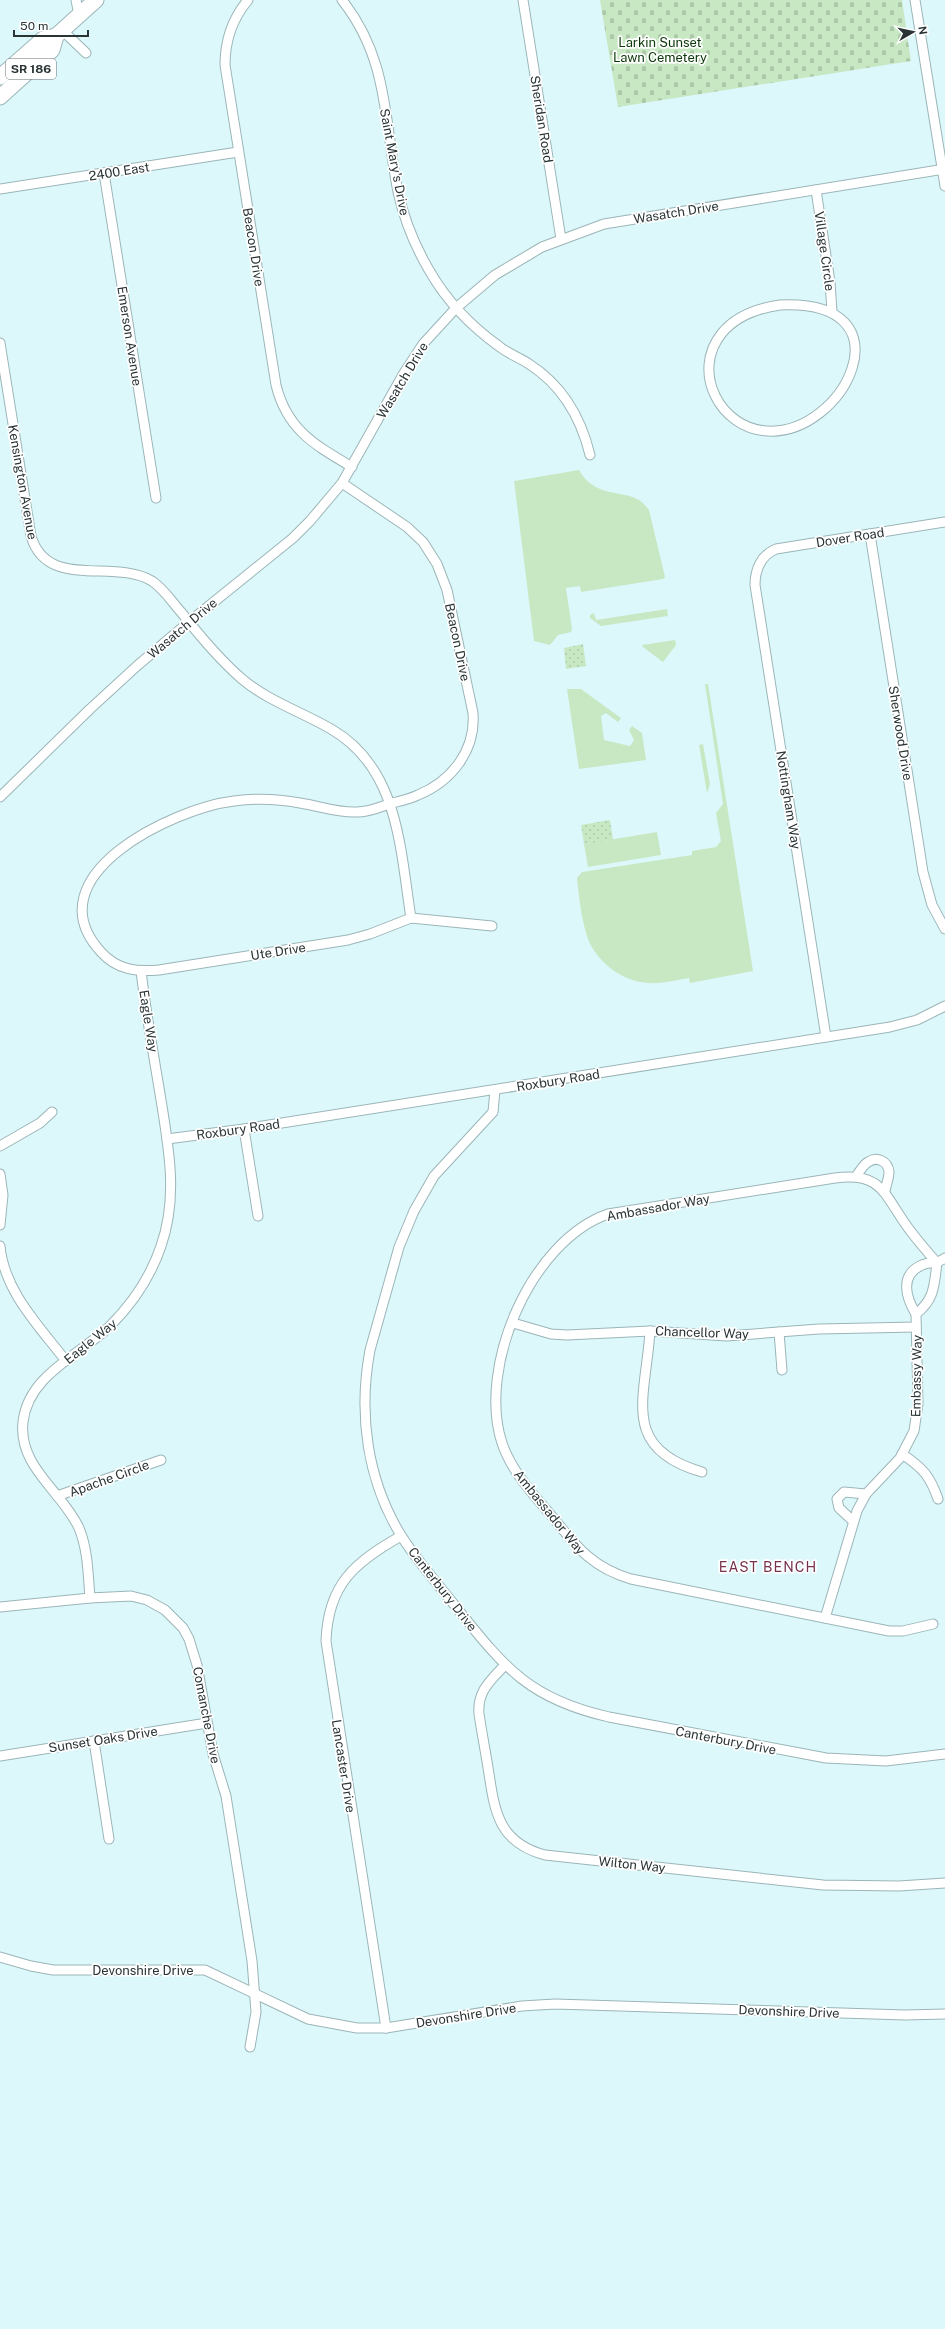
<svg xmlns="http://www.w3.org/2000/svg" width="945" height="2329" viewBox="0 0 945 2329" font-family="'Public Sans',sans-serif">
<defs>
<pattern id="cemetery-stones" width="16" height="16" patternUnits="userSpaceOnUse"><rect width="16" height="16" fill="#c8e8c4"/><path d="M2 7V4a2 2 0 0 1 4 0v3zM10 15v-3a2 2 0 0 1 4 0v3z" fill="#acc8a9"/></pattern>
<pattern id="park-dots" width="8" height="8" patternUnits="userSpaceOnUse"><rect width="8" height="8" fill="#c8e8c4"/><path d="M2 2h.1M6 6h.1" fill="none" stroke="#acc8a9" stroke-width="1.8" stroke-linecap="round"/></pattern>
</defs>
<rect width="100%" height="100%" fill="#ddf8fb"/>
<!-- grass -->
<g fill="#c8e8c4">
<path d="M579,470C598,504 633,484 649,510L665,577L663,579L581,592L580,586L566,588L572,629L571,632L558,635L550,645L534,641L514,481Z"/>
<path d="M667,609L668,616L601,626L590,618V615L594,613L596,620Z"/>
<path d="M675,640L676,645L663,662L643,647L642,645Z"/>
<path d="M705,684H708L753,971L690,983L689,978C676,980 662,984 649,983C622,982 595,961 587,936C581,917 579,897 577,878L582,872L692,855V851L716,847L721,841L716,813L723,804Z"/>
<path d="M567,689H581L621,718L618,722L606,713L601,716L604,740L630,746L634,740L629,730L632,726L642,733L646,760L579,769Z"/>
<path d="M703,744L710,784L707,793L699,745Z"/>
<path d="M657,832L661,855L588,867L584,844Z"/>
</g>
<!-- cemetery -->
<path fill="url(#cemetery-stones)" d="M600,0H902L911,61L618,107Z"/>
<!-- park -->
<g fill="url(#park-dots)">
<path d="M583,644L586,666L566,669L564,648Z"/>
<path d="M610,820L613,840L584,844L581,825Z"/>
</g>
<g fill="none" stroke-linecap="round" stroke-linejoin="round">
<!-- minor casing -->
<g stroke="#9bb5b8" stroke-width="11">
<g id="minor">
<path d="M76,0L79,15"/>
<path d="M248,0C232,19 225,41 225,65L276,385C287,430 315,445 352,467"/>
<path d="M342,0C389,59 384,121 398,192C404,219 415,246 429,270C446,300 472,327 500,347C509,354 520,358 529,364C562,385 581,418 590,455"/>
<path d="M523,0L561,239"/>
<path d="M915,0L945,186"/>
<path d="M62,30L86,53"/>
<path d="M104,173L156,498"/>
<path d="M0,189L238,152"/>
<path d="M816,190L830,282L832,312"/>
<path d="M780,305C913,299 844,436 767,431C721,429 690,372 722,333C736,316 759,308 780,305Z"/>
<path d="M0,343L31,536C47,591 114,558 152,581C164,589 172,602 181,612C199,635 220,660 242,679C268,701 302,712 331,729C399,768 400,849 411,918"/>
<path d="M342,483L407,527L423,542L437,564L447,590L473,713C476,750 452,781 418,795C410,799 401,801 392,803C380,807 370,812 357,812C337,813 320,806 300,803C279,799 256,798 234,801C174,808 31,876 101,952C117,970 137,972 159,970L348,940L370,934L411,918L492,926"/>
<path d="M870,534L923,872L932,905L945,929"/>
<path d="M0,797L90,709L138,665L189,622L293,538L310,521L342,483L404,373L423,344L456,308L495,275L542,247L604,224L945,169"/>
<path d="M826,1037L755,585C755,570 761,555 776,549L945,522"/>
<path d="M495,1090L493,1112L434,1176L414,1211L399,1247L370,1350C358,1414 367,1481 402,1537C418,1562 438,1584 456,1607C505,1668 529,1699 609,1717L826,1758L886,1761L945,1754"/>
<path d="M244,1129L258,1216"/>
<path d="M167,1139L244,1129L890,1027L917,1020L945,1006"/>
<path d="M0,1146L40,1123L52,1112"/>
<path d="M0,1174L3,1195L0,1225"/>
<path d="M856,1177C859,1172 863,1165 868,1162C877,1156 888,1161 889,1172C889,1178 886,1185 885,1191"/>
<path d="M0,1246C4,1291 39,1326 66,1361"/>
<path d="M916,1314C935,1299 934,1285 937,1263"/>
<path d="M513,1323L551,1334L567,1335L650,1331L727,1336L819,1329L916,1327"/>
<path d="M650,1331C646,1397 619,1448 702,1472"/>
<path d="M779,1332L782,1370"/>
<path d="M902,1454C923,1468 930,1476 938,1499"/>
<path d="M57,1496L161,1460"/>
<path d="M853,1521L839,1508L837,1499L844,1492L866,1494"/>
<path d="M90,1598C88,1574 88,1550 79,1528C62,1491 18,1467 23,1422C28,1375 80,1355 110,1326C132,1304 151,1276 161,1246C178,1197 169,1150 161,1100C154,1057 146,1014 141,971"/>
<path d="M0,1607L90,1598L131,1596L147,1600L165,1610L183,1628L189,1639L197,1665L213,1754L226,1796L252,1961L256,2012L250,2047"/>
<path d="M825,1618L857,1511L866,1494L900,1458L914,1431L918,1404L916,1314C906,1298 899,1275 922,1265C930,1261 936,1265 945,1258"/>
<path d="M933,1624L903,1631H889L631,1579C594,1568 578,1549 555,1520C535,1496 512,1473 502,1443C477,1367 531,1241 608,1214L835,1178C879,1172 883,1191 904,1222C914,1237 926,1250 937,1263"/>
<path d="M505,1665C491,1680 477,1691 479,1714C482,1734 486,1754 489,1774C495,1814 500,1843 545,1855L823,1885L899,1886L945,1883"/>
<path d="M94,1741L109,1839"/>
<path d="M0,1756L207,1723"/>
<path d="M0,1957L31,1966L53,1970H205L308,2019L357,2028H386L522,2006L555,2004L905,2015L945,2014"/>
<path d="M386,2028L326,1641C328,1584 355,1562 401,1536"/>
</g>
</g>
<!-- primary casing -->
<g stroke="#9bb5b8" stroke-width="17">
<g id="primary">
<path d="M0,77L43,39L56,36"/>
<path d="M0,97L52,50L56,36L96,0"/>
</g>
</g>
<!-- minor -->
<use href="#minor" stroke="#fff" stroke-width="9"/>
<!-- primary -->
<use href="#primary" stroke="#fff" stroke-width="15"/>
</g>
<g text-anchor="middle" stroke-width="3.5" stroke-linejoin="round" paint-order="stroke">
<!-- shield labels -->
<rect fill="#fff" stroke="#6a7172" stroke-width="1" x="6" y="59" width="50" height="20" rx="3"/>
<g font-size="12" font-weight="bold" fill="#2a3435">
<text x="31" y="73">SR 186</text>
</g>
<!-- park labels -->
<g font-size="13" fill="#0a3807" stroke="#fff">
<text x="660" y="47">Larkin Sunset<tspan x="660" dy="15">Lawn Cemetery</tspan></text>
</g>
<!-- street labels -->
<g font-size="13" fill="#2a3435" stroke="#fff">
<text transform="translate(542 119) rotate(81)" y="5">Sheridan Road</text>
<text transform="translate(395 162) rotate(79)" y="5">Saint Mary's Drive</text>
<text transform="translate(119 171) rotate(-9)" y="5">2400 East</text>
<text transform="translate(676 212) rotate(-9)" y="5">Wasatch Drive</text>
<text transform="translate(254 247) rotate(81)" y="5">Beacon Drive</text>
<text transform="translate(825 251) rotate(82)" y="5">Village Circle</text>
<text transform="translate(130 336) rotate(81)" y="5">Emerson Avenue</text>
<text transform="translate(402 380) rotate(-59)" y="5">Wasatch Drive</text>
<text transform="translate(23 482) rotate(80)" y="5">Kensington Avenue</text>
<text transform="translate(850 537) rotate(-9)" y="5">Dover Road</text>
<text transform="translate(182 628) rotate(-40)" y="5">Wasatch Drive</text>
<text transform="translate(458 642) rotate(78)" y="5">Beacon Drive</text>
<text transform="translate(901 733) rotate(81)" y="5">Sherwood Drive</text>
<text transform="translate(789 800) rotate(81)" y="5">Nottingham Way</text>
<text transform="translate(278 951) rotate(-9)" y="5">Ute Drive</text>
<text transform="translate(149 1021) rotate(81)" y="5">Eagle Way</text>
<text transform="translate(558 1080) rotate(-9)" y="5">Roxbury Road</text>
<text transform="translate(238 1129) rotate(-8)" y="5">Roxbury Road</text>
<text transform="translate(658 1207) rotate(-10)" y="5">Ambassador Way</text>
<text transform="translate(702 1332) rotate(2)" y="5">Chancellor Way</text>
<text transform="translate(90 1341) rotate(-39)" y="5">Eagle Way</text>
<text transform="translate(916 1376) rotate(-89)" y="5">Embassy Way</text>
<text transform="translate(109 1478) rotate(-20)" y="5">Apache Circle</text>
<text transform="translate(550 1512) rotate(51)" y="5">Ambassador Way</text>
<text transform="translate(443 1589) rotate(52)" y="5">Canterbury Drive</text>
<text transform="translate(207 1715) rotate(79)" y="5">Comanche Drive</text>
<text transform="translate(103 1739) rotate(-9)" y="5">Sunset Oaks Drive</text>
<text transform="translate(726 1740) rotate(11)" y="5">Canterbury Drive</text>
<text transform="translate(344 1766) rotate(81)" y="5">Lancaster Drive</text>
<text transform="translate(632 1864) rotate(6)" y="5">Wilton Way</text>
<text x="143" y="1975">Devonshire Drive</text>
<text transform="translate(789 2011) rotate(2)" y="5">Devonshire Drive</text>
<text transform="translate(466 2015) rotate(-9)" y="5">Devonshire Drive</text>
</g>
<!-- neighbourhood labels -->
<g font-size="14" letter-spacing="1" fill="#77334d" stroke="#fff">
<text x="768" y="1572">EAST BENCH</text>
</g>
</g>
<!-- north arrow -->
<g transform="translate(913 32) rotate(81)" stroke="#ffffff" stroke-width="3" paint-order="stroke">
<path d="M0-3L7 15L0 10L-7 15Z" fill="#2a3435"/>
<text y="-6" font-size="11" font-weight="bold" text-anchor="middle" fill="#2a3435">N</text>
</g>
<!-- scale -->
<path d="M14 30v6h74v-6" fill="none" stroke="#2a3435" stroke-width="2"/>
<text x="20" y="30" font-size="12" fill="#2a3435" stroke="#ffffff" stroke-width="3" paint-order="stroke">50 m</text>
</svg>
